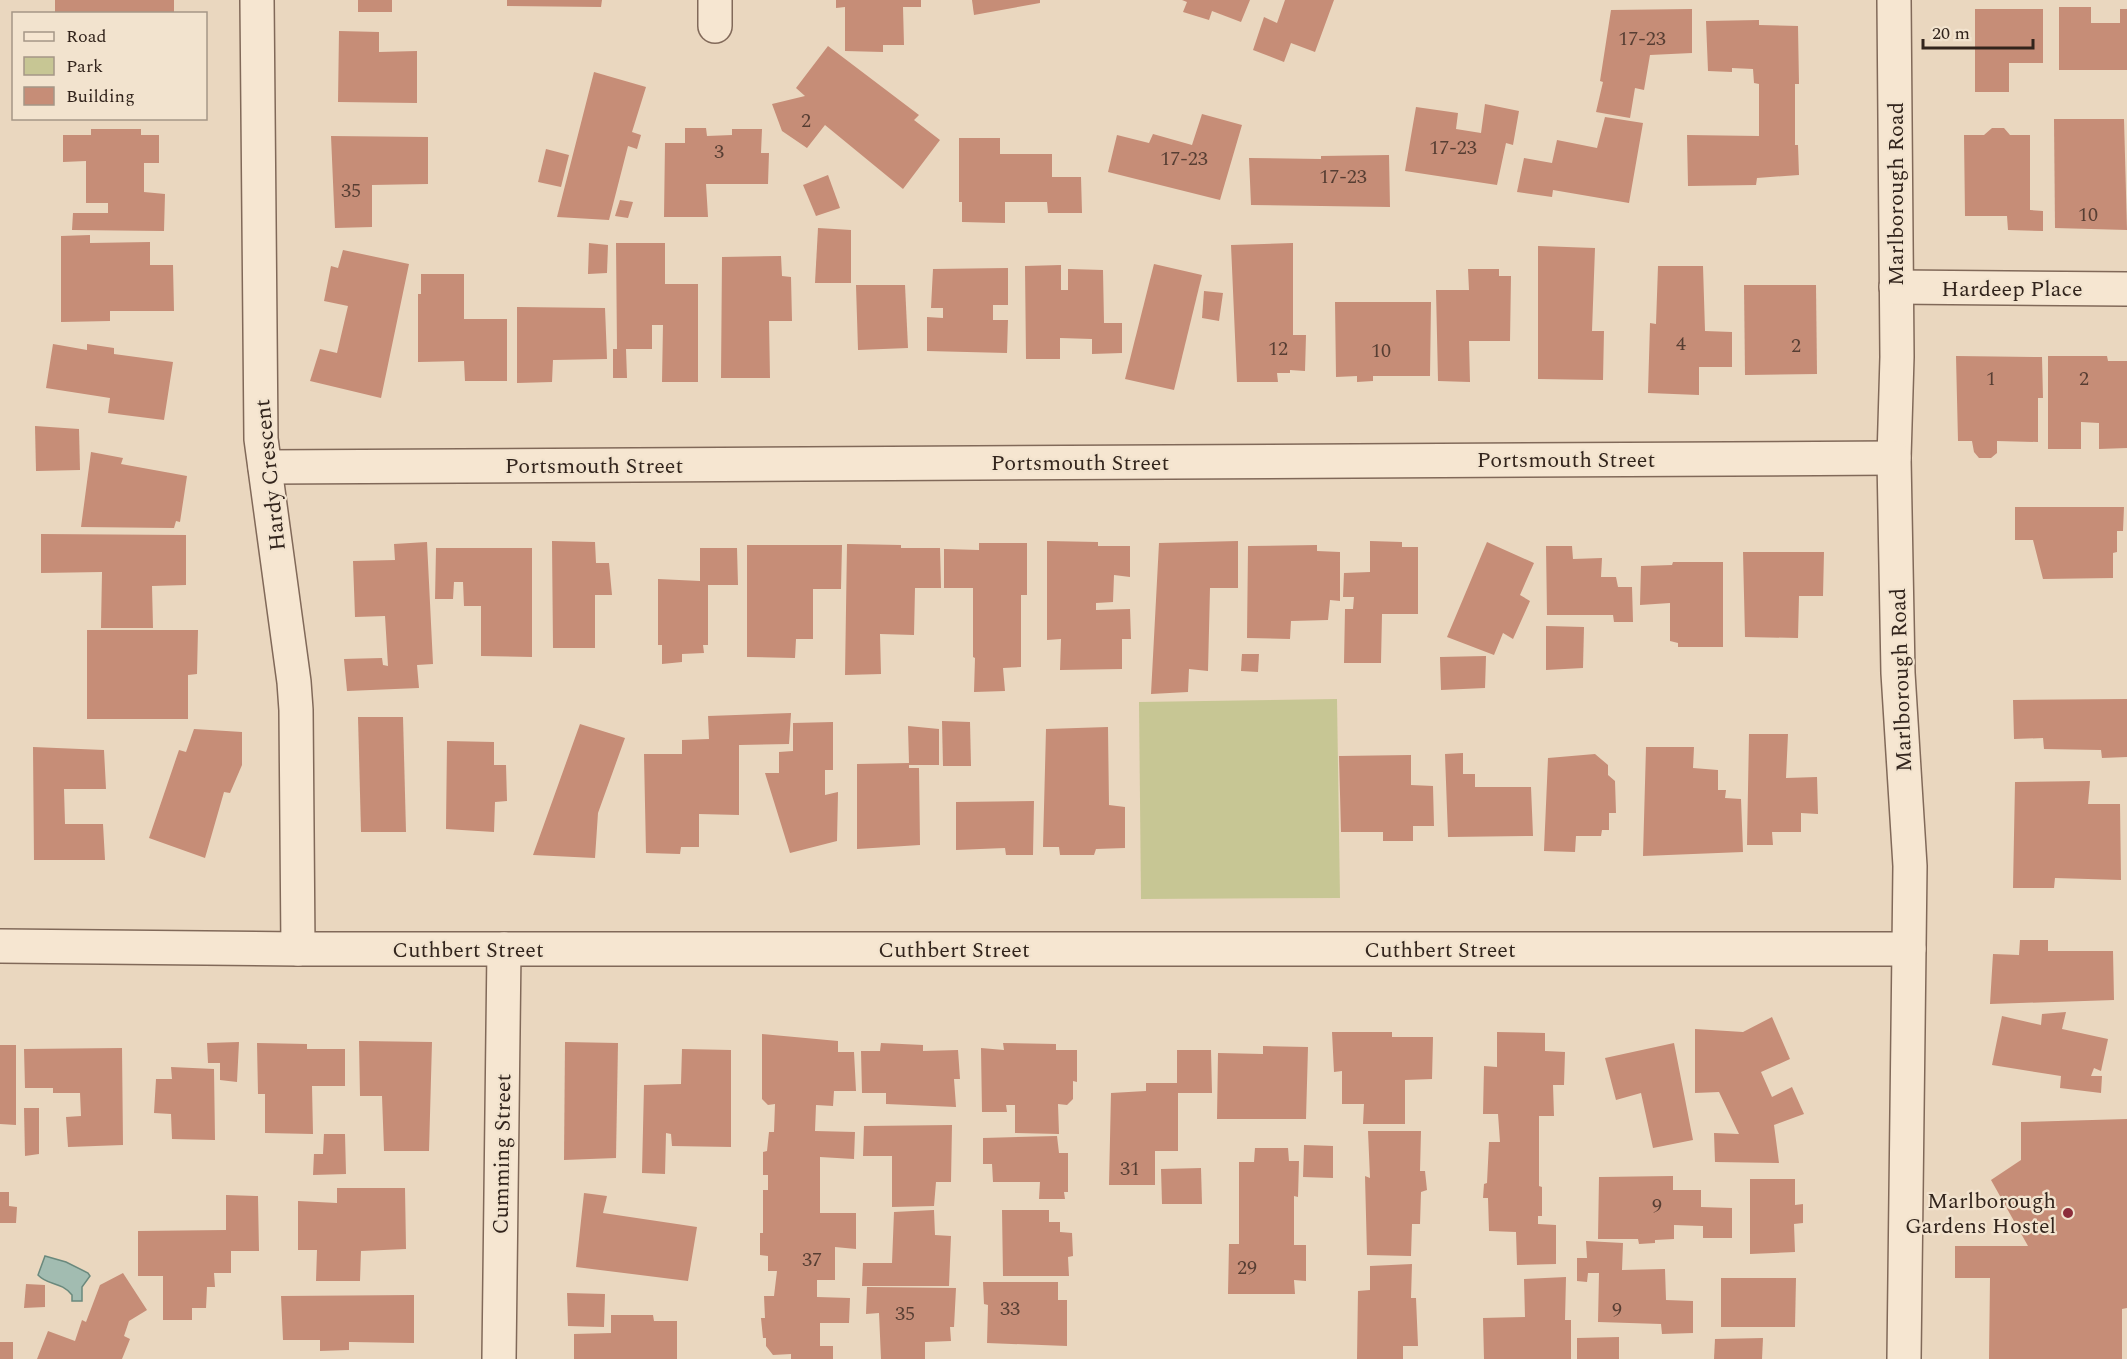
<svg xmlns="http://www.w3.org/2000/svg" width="2127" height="1359" viewBox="0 0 2127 1359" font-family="Spectral,serif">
<rect width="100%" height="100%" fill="#ead7bf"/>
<!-- green -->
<path fill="#c7c694" d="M1337,699L1340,898L1141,899L1139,702Z"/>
<!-- water -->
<path fill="#a2bcb1" stroke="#6a897d" stroke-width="1.5" d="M45,1256L66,1262L88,1273L90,1276L82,1287V1301H72V1295C61,1281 48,1286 38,1275Z"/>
<!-- building -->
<g fill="#c68d77">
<rect x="55" y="0" width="119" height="14"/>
<rect x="358" y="0" width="34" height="12"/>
<path d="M507,0H602L601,7L507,6Z"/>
<path d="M836,0H921V7H903L904,45H883V52L845,51V7L836,8Z"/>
<path d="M972,0H1040V3L974,15Z"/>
<path d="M1182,0H1250L1241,22L1212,11L1209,20L1183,12L1187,2Z"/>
<path d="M1285,0H1334L1315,52L1291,43L1284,62L1253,50L1264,17L1277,23Z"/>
<path d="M2059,7H2091V23H2120V9H2127V70H2059Z"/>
<path d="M1692,9V53L1650,55L1644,90L1635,88L1630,118L1596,112L1603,82L1600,81L1611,10Z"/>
<path d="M1975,9H2043V63H2009V92H1975Z"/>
<path d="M1759,20V25L1798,26L1799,84H1795V145H1798L1799,175L1757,178L1756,185L1688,186L1687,135L1759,136V84L1754,83L1753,69L1732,68V72L1708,71L1706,21Z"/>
<path d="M339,31L379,32V52L417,51V103L338,102Z"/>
<path d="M828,46L919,115L914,120L940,140L903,189L825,125L807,148L782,131L772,104L805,96L796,88Z"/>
<path d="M594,72L646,87L632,132L641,135L637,149L628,146L609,220L557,217Z"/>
<path d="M1485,104L1519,111L1513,145L1506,143L1497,185L1405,171L1416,107L1458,113L1456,129L1481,133Z"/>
<path d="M1202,114L1242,125L1220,200L1108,172L1117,135L1149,143L1153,134L1192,145Z"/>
<path d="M1605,117L1643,123L1629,203L1553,190L1552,197L1517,192L1524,158L1552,163L1557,140L1597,148Z"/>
<path d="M2054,119H2124L2127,230L2055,228Z"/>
<path d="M685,128H706L707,136L732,135V129H762L761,153H769L768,184H706L708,217H664L665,143H685Z"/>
<path d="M1992,128H2004L2010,135H2030V210L2043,211V231L2008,230L2007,216H1965L1964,135H1984Z"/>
<path d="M91,129H141V135H159V163H144V192L165,194L164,231L72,230L73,213H108V203H86V161L63,162V135H91Z"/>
<path d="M331,136L428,137V184L372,185V227L335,228Z"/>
<path d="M959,138H1000V154H1052V177H1081L1082,213H1048L1047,202H1005V223L962,222V202H959Z"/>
<path d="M546,149L569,155L561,187L538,182Z"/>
<path d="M1389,155L1390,207L1251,205L1249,158L1321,159V156Z"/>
<path d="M828,175L840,208L816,216L803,185Z"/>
<path d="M620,200L633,202L628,218L615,216Z"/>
<path d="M818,228L851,230V283H815Z"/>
<path d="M90,235V243L150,242V265H173L174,311H110V321L61,322V236Z"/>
<path d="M589,243L608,245L607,273L588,274Z"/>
<path d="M616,243H665V284H698V382H662L663,325H652V349H626L627,378H613V349H617Z"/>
<path d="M1293,243V335H1306L1305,371L1290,370V373H1277L1278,382H1237L1231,245Z"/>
<path d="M1538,246L1595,248L1592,331H1604L1603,380L1538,379Z"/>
<path d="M343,250L409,264L381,398L310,381L320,349L337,353L348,306L324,301L331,266L338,268Z"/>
<path d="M781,256L782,276L791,277L792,321H769L770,378H721L722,257Z"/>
<path d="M1154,264L1202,275L1174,390L1125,379Z"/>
<path d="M1061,265V290H1068V269L1103,270L1104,323H1122V353L1092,354V339L1060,338V359H1026L1025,266Z"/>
<path d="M1658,266H1703L1705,331L1732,332V367H1699V395L1648,393L1650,323L1656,324Z"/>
<path d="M1008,268V305H993V320H1008L1007,353L927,351V317L943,318V308H931L933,269Z"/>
<path d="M1468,269H1499V276H1511L1510,341H1469L1470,382L1438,381L1436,290H1469Z"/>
<path d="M421,274H464V319H507V381H465L464,361L418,362V294H421Z"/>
<path d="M856,285H905L908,348L858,350Z"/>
<path d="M1744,285H1816L1817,374L1745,375Z"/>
<path d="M1204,291L1223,293L1219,321L1202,318Z"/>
<path d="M1335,302H1431L1430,376H1373V381L1357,382V376L1336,377Z"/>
<path d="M517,307L605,308L607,359L553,360L552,382L517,383Z"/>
<path d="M53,344L87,350V344L114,348V354L173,362L164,420L108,413L110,398L46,388Z"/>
<path d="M1956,356L2042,357L2043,398H2038V442L1997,441V453L1991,458H1979L1974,452L1972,441H1958Z"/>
<path d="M2048,356H2107L2108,361H2127V448L2099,449V423L2081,422V449H2048Z"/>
<path d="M35,426L79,429L80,470L36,471Z"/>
<path d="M91,452L123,458L121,464L187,476L180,522L176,521L174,528L81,527Z"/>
<path d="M2015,507H2124L2123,531H2117V552L2113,553V578L2043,579L2033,540H2015Z"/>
<path d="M41,534L186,535V585L152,586L153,628H101L102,572L41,573Z"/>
<path d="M552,541L595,542L596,563H609L612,595H595V648H553Z"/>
<path d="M1047,541L1098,542V546H1130V577L1114,575L1113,602L1096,603V610L1130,609L1131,639H1122V669L1060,670L1061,639L1047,640Z"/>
<path d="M1238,541V588H1210L1208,671L1189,669L1188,692L1151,694L1159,543Z"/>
<path d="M1370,541L1402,542V547H1418V614H1382L1381,663H1344L1345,609H1353L1354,597H1343L1344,573L1370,572Z"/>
<path d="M427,542L433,664L417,665L419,688L347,691L344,659L382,658L383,665L388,666L385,616L355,617L353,561L395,560L394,544Z"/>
<path d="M1487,542L1534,563L1520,595L1530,601L1513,639L1503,633L1494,655L1447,637Z"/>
<path d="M979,543H1027V595H1021V667L1003,668L1005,691L974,692L975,658L973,657V588H944V549L979,550Z"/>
<path d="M847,544L901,545V548H940L941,588H915L914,635L880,634L881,674L845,675Z"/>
<path d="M747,545H842L841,589H813V639H796L795,658L747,657Z"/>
<path d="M1317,545V551L1340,552V601L1330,600L1328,620L1291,621L1290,639L1247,638L1248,546Z"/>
<path d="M1546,546H1572L1573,559L1602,558L1601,577H1616L1618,587H1632L1633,622H1614L1613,615H1547Z"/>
<path d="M436,548H532V657L481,656V606H464L463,582H454L453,599H435Z"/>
<path d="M700,548H737L738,585H708V645H703L704,653L682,654V662L662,664V645H658V579L700,581Z"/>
<path d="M1743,552H1824L1823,596H1799L1798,638L1745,637Z"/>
<path d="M1673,562H1723V647H1678V643L1670,641V603L1640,605L1641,566L1672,565Z"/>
<path d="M1546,626L1584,627L1583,668L1546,670Z"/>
<path d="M87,630H198L197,674L188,675V719H87Z"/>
<path d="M1242,654H1259L1258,672L1241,671Z"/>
<path d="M1486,656L1485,688L1441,690L1440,657Z"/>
<path d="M2127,699V757L2102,758L2101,750L2044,749L2043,738L2014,739L2013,700Z"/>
<path d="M791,713L789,744L739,745V815L699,814V847H681L680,854L646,853L644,754H682V740L709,739L708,716Z"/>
<path d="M358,717H403L406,832H361Z"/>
<path d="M942,721L970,722L971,766H943Z"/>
<path d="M833,722V770H825V795L838,792L837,841L790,853L765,773H779V752L793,751V723Z"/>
<path d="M580,724L625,738L598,813L595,858L533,855Z"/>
<path d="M908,726L939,729V765H909V768H919L920,845L857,849V764L909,763Z"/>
<path d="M1108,727L1109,805L1125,807V848L1096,849L1094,855H1060L1059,847H1043L1046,729Z"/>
<path d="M194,729L242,732V765L230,793L224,792L205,858L149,838L179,750L186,752Z"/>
<path d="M1749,734H1788L1786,778L1817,777L1818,814L1801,813V832H1772L1773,845H1747Z"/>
<path d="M447,741L494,742V765H506L507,801L495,802L494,832L446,829Z"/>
<path d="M33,747L104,750L106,789H64L65,824H103L105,860H34Z"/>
<path d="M1646,747H1694L1693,768L1718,770V790H1726L1725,798L1741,799L1743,852L1643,856Z"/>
<path d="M1463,753V774H1475V787H1531L1533,836L1448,837L1445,754Z"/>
<path d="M1595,754L1608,765V775L1615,781L1616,813H1609V830H1602L1601,836H1576L1575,852L1544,851L1548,758Z"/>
<path d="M1411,755V785L1433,786L1434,826H1413V841H1383V832H1341L1339,756Z"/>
<path d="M2090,781L2088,804H2120L2121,880L2055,878L2054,888H2013L2015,782Z"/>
<path d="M1034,801L1033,855H1006L1005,848L956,850V802Z"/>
<path d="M2020,940H2048V951H2113L2114,1000L1990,1004L1993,954L2019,955Z"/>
<path d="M2066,1012L2062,1029L2108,1039L2101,1071L2094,1068L2091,1076H2102L2101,1093L2060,1088L2061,1076L1992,1065L2002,1016L2041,1025L2042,1014Z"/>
<path d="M1772,1017L1790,1059L1761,1072L1772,1097L1792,1087L1804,1114L1774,1125L1779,1163L1715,1162L1714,1133L1739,1134L1719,1092L1695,1093V1029L1743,1032Z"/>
<path d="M1332,1032H1392V1037H1433L1432,1079L1405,1080V1124H1363L1364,1104H1342V1071L1334,1072Z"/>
<path d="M1497,1032L1545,1033V1051L1565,1052L1564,1085H1553L1554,1116H1539V1186L1542,1187V1216H1538V1224L1556,1225V1264L1517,1265L1516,1232L1489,1231L1488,1198H1483L1484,1184L1487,1183L1489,1142H1500L1498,1114H1483L1484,1066L1497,1067Z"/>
<path d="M762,1034L838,1041V1052H854L856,1091H834L833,1106L816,1105L815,1131L855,1132L854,1159L820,1157V1213H856V1249L835,1247V1280H817V1297L850,1298L849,1323H820V1346H833V1359H791V1354L773,1355L766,1346V1338H763L761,1318H765L764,1296H774L777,1271H768V1256L760,1255V1233H763V1190H768V1175H763V1152L767,1151L769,1132H774L775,1104L768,1105L762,1099Z"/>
<path d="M359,1041L432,1042L429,1151H384L382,1096H360Z"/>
<path d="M239,1042L237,1082L220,1080V1063H208L207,1043Z"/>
<path d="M565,1042L618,1043L616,1158L564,1160Z"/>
<path d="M257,1043L307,1044V1049H345V1086H312L313,1134L265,1133V1094H258Z"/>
<path d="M881,1043L923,1045V1051L958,1050L960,1079H954L956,1107L886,1104V1093H862L861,1051H880Z"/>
<path d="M1003,1043L1056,1044V1050H1077V1082L1073,1081V1099L1067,1105L1058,1104L1059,1134L1015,1133V1105H1006L1007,1112H982L981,1048L1004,1050Z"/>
<path d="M1674,1043L1693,1140L1653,1148L1641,1093L1616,1100L1605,1058Z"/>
<path d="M0,1045H16V1125L0,1124Z"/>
<path d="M1263,1046L1308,1047L1306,1119H1217L1218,1053L1263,1054Z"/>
<path d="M122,1048L123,1145L68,1147L66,1117L81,1116L80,1093H53V1088H25L24,1049Z"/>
<path d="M682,1049L731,1050V1147L672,1146L671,1134L666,1133L665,1174L642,1173L644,1085L681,1084Z"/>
<path d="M1177,1050H1211L1212,1093H1178V1151H1155V1185H1109L1111,1093L1146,1091V1083H1177Z"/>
<path d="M171,1067L214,1069L215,1140L172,1139L171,1114L154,1113L156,1079H172Z"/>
<path d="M24,1108H39V1154L25,1156Z"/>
<path d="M2127,1119V1308L2122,1309V1359H1989L1990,1278H1955V1246H2028L1991,1180L2021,1160V1122Z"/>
<path d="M952,1125L951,1182H936L934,1206L892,1207V1156H863L864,1126Z"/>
<path d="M1368,1131H1421L1420,1171H1425L1427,1190L1421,1192L1420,1224H1412L1411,1256L1367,1255L1365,1176L1370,1178Z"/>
<path d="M324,1134H345L346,1174L313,1175L314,1154H323Z"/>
<path d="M1057,1136L1059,1153H1068V1192H1064L1065,1199H1039L1040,1182H993L992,1164H983V1138Z"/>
<path d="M1304,1145L1333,1146V1178L1303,1177Z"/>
<path d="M1255,1148H1288L1289,1161H1299L1298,1197L1294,1196V1245H1306V1281L1294,1280L1295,1294H1228L1229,1244H1239V1162H1254Z"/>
<path d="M1201,1168L1202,1204H1162L1161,1169Z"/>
<path d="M1673,1176V1190H1701V1207L1732,1208V1238H1703V1226L1674,1225V1239L1655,1240V1243L1639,1244L1638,1239H1598L1599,1177Z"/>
<path d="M1750,1179H1795V1205L1803,1204V1223L1794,1224L1795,1252L1750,1254Z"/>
<path d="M337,1188H405L406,1249L361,1251L360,1281H316L317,1250H298V1201L337,1203Z"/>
<path d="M0,1192H9V1206L17,1207L16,1223H0Z"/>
<path d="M584,1193L607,1196L603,1213L697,1227L688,1281L576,1267Z"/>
<path d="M226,1195L258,1196L259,1251H231V1273H214L215,1287H207L206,1308H192V1320H163V1276H138V1231L226,1230Z"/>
<path d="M934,1210L935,1235L951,1236L949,1286H862L863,1263H892L894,1212Z"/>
<path d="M1002,1210H1049V1222H1060V1232L1072,1233L1073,1256L1068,1257L1069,1276H1003Z"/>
<path d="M1586,1241L1623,1243L1622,1270L1665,1269L1666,1300L1693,1301V1333L1662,1334L1661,1324L1598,1322L1599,1273H1588L1587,1282L1577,1281V1258H1587Z"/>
<path d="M1412,1264L1411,1298H1416L1418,1346H1403V1359H1357L1358,1291L1370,1290V1266Z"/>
<path d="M123,1273L147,1310L129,1321L124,1336L130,1339L122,1359H37L48,1331L75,1341L82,1320L86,1322L100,1285Z"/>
<path d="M1566,1277L1565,1320H1571V1359H1484L1483,1318L1525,1317L1524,1279Z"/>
<path d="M1721,1278H1796L1795,1327H1721Z"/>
<path d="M983,1282H1058V1300H1067V1346L987,1343L988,1305L984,1304Z"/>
<path d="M26,1284L45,1285V1307L24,1308Z"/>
<path d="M867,1287L956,1288L954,1327H950L951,1341L925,1342V1359H881L879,1313L866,1314Z"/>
<path d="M567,1293L605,1294L604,1327L568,1326Z"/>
<path d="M414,1295V1343L349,1342V1350L320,1351V1340H283L281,1296Z"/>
<path d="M611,1315H653L654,1321H677V1359H574V1334L611,1333Z"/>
<path d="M1619,1337V1359H1577V1338Z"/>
<path d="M1763,1338L1762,1359H1714L1715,1339Z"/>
<rect x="0" y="1342" width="13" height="17"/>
</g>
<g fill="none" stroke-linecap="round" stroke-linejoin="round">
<!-- street casing -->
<g stroke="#816959" stroke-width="36">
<g id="street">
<path d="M257,0L261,439L294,682L296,710L298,949"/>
<path d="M715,0V26"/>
<path d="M1894,0L1897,357L1894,458L1898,673L1910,866L1904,1359"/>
<path d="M1896,287L2127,289"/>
<path d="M265,467L1894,458"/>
<path d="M0,946L298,949H1909"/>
<path d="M499,1359L504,949"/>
</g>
</g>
<!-- street -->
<use href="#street" stroke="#f6e6d1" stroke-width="33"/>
</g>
<!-- markers -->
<circle fill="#8c2d3b" stroke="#f2e3ce" stroke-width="2" cx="2068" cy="1213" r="6"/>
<g text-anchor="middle" stroke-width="4.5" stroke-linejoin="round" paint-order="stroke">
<!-- number labels -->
<g font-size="20" fill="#573e33">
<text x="1642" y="45">17-23</text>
<text x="806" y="127">2</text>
<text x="1453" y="154">17-23</text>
<text x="719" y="158">3</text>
<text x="1184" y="165">17-23</text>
<text x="1343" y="183">17-23</text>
<text x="351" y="197">35</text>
<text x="2088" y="221">10</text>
<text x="1681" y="350">4</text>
<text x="1796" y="352">2</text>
<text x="1278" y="355">12</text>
<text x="1381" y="357">10</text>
<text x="1991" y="385">1</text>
<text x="2084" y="385">2</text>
<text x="1130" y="1175">31</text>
<text x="1657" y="1212">9</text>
<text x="812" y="1266">37</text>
<text x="1247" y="1274">29</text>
<text x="1010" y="1315">33</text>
<text x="1617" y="1316">9</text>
<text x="905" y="1320">35</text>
</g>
<!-- street labels -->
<g font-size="22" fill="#32241c" stroke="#f2e3ce">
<text transform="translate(1895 194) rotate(-90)" y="8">Marlborough Road</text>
<text x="2012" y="296">Hardeep Place</text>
<text x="1566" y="467">Portsmouth Street</text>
<text x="1080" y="470">Portsmouth Street</text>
<text x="594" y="473">Portsmouth Street</text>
<text transform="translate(269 475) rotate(-96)" y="8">Hardy Crescent</text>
<text transform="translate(1900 680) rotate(-92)" y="8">Marlborough Road</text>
<text x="468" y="957">Cuthbert Street</text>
<text x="954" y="957">Cuthbert Street</text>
<text x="1440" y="957">Cuthbert Street</text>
<text transform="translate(501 1154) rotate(-89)" y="8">Cumming Street</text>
</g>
<!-- poi labels -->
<g font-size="22" fill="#32241c" stroke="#f2e3ce" text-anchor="end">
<text x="2056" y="1208">Marlborough<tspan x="2056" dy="25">Gardens Hostel</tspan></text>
</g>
</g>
<!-- legend -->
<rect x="12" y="12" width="195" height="108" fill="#f2e3ce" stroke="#a59787" stroke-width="1.5"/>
<rect x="24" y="32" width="30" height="9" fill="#f6e6d1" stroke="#a59787" stroke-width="1.5"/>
<text x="66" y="42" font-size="18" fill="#32241c">Road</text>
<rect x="24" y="57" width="30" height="18" fill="#c7c694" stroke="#a59787" stroke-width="1.5"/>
<text x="66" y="72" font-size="18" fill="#32241c">Park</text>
<rect x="24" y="87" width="30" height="18" fill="#c68d77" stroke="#a59787" stroke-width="1.5"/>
<text x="66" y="102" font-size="18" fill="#32241c">Building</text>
<!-- scale -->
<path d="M1923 39v9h110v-9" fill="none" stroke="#32241c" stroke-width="3"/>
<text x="1932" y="39" font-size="18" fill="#32241c" stroke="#f2e3ce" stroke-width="4.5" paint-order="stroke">20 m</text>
</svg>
